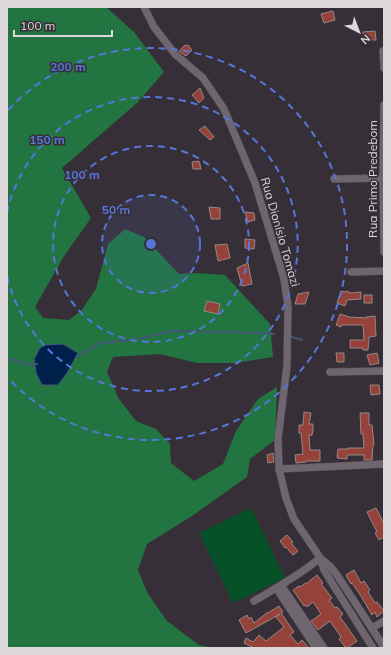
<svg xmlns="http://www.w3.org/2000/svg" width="391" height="655" viewBox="0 0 391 655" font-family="Mulish,sans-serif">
<rect width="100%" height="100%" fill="#372f37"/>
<!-- green -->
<path fill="#065127" d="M251,508L285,578L233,603L199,533Z"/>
<!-- forest -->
<path fill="#227541" d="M7,7H106L134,32L164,72L138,102L62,168L91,218L64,256L35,307L43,318L69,320L81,311L96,289L108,244L125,229L144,237L179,274L197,273L225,275L270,324L273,357L235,363H197L160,354L113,357L107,372L119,399L136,421L156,429L170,444L171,463L194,481L223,464L236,431L258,399L277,387L275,440L250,459L247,477L192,516L147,544L138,570L148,594L167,621L199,645L214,648H7Z"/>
<!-- water -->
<path fill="#00204c" stroke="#425777" d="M63,344L78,353L67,373L58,385H42L36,373L34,359L40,348L45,345Z"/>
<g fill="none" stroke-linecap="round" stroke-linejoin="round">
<!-- stream -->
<g stroke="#425777" stroke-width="2">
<path d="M292,337L302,340"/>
<path d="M76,357L100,343L134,340L171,331L267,333L274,334"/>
<path d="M7,358L26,364H37"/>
</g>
</g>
<!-- building -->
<g fill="#95423a" stroke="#978886">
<path d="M333,11L335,20L324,23L321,14Z"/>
<path d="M375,31L376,40H363V32Z"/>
<path d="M185,45L186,46L188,45L192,50L186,56L179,51Z"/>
<path d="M200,88L204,98L199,103L192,95Z"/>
<path d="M205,126L214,137L210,140L199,130Z"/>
<path d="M199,161L201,169H193L192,162Z"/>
<path d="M209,207L220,208V219H211Z"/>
<path d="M245,212L254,213L255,220L248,222Z"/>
<path d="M245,239L255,240L254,249L245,248Z"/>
<path d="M227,244L230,258L218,261L215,245Z"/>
<path d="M248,263L252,284L242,286L237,268Z"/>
<path d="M341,291L345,292L346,291L351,293L361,292V299L347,300L345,306L337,303Z"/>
<path d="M309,292L305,304H295L298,294Z"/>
<rect x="364" y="295" width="8" height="8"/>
<path d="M207,301L220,304L218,314L204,311Z"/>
<path d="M340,314L349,317L367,318L366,317L375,316L376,336L369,337L368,350H363V348H350V340H364L363,325H341V327L336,325Z"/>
<path d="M336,353H344V362H337Z"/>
<path d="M377,353L379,363L370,365L367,355Z"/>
<path d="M370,385H379L380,394L371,395Z"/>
<path d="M304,412L311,413L309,424H313V430L312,435H309L310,450H320V461H306V462L296,463L295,455L303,454L301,433H299V425H303Z"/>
<path d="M360,413H369V425H372L374,445H373L372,460H364V455H347V459L337,458L338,449H348V448H364L363,434H361Z"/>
<path d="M273,453L274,462L268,463L267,455Z"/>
<path d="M376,508L384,524V537L379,540L375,533L377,532L367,512Z"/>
<path d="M287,535L293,542L291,543L298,551L293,555L286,547L285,548L280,541Z"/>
<path d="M354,570L361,583L364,581L370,590L368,592L375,603L377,602L384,611L377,617L375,612L372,615L361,596L352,583L351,584L346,575Z"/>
<path d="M317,575L323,583L321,584L332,598L329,600L335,608L337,607L343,614L340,617L357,641L347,648H346L339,639L341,637L330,621L318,630L311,621L321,614L313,602L307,607L306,605L304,606L293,590L299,586L300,587L306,583V584Z"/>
<path d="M279,606L283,612L281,613L294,632L290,635L298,644L302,640L309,648H254L244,643L246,638L253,642L259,635L266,641L284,627L276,617L280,614L246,633L239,620L247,615L249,619L251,617L254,623L268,612V613Z"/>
</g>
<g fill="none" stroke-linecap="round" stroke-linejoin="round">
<!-- street casing -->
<g stroke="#544d53" stroke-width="8">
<g id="street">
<path d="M144,7L154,27L175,54L203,78L224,109L255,183L279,262L284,279L288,306L287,366L278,439L279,469L286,498L294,519L317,553L320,558L330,566L337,575L384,647"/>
<path d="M383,51L384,68"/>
<path d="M384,105L383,179L384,252"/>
<path d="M334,179L384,178"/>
<path d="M351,272L384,271"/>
<path d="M330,372L384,371"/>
<path d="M279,469L384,464"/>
<path d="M320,558L324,570L332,583L373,648"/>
<path d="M281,585L324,648"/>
<path d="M276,588L316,648"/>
<path d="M254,601C276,588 300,575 320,558"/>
<path d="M372,628L384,621"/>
</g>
</g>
<!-- street -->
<use href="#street" stroke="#6e656e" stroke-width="7"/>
</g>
<!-- distance rings -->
<circle cx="151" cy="244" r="49" fill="#5677d9" fill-opacity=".12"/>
<g fill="none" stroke="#5677d9" stroke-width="2" stroke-dasharray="7 5">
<circle cx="151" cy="244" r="49"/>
<circle cx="151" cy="244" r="98"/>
<path d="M7 213A147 147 0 1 1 7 275"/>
<path d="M8 110A196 196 0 1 1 8 378"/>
</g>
<g text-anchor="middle" stroke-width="3" stroke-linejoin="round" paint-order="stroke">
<!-- street labels -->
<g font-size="12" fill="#dcd7db" stroke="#372f37">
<text transform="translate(373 179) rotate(-90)" y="4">Rua Primo Predebom</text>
<text transform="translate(280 232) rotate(74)" y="4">Rua Dionísio Tomazi</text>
</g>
</g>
<circle cx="151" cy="244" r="6" fill="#5677d9" stroke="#372f37" stroke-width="2"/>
<g font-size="12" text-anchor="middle" font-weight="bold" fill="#5677d9" stroke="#372f37" stroke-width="3" stroke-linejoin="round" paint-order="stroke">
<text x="68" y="71">200 m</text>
<text x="47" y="144">150 m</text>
<text x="82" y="179">100 m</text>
<text x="116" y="214">50 m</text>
</g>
<!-- border -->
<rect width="391" height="655" fill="none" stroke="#dcd7db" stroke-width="16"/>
<!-- north arrow -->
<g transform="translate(359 32) rotate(138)" stroke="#372f37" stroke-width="3" paint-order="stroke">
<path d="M0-3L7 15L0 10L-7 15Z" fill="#dcd7db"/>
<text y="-6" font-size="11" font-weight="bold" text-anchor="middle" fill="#dcd7db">N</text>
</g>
<!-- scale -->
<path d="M14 30v6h98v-6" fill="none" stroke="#dcd7db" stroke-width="2"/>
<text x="20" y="30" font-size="12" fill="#dcd7db" stroke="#372f37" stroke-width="3" paint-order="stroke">100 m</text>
</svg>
